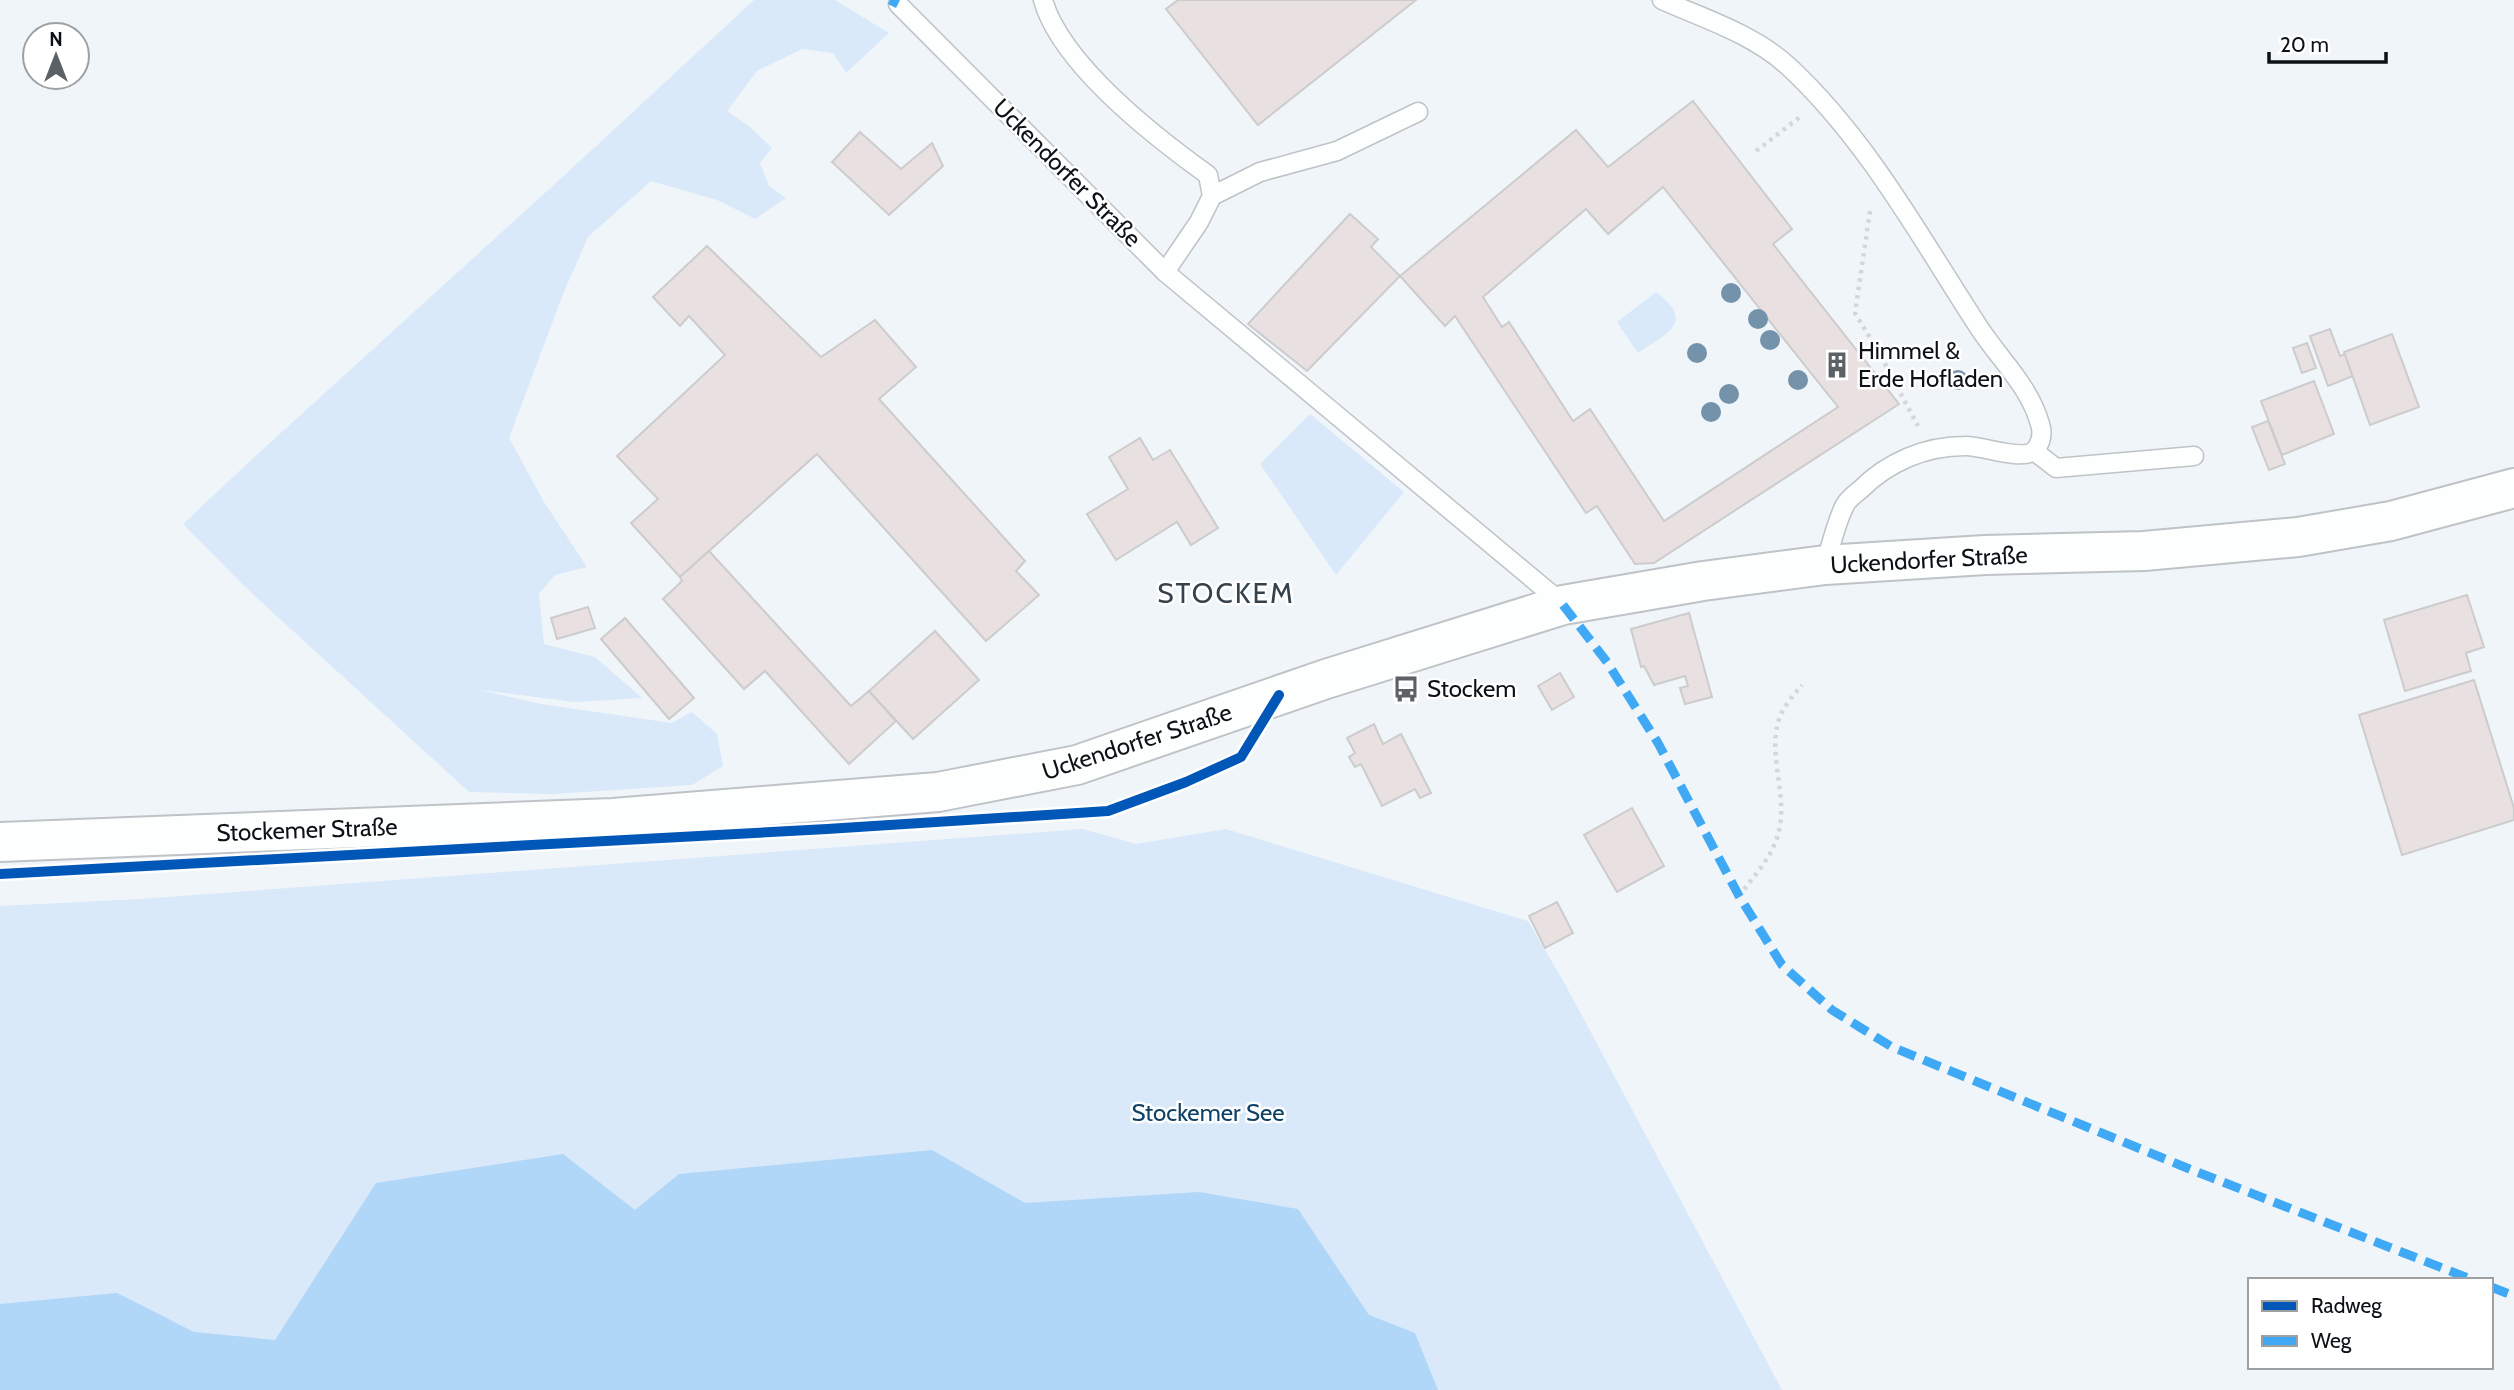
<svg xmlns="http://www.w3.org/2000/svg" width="2514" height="1390" viewBox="0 0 2514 1390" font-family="Cabin,sans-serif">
<rect width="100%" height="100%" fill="#f0f5fa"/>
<!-- green -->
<g fill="#d9e9f9">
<path d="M754,0H835L889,33L846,73L833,53L802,49L757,71L727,111L750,127L772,148L760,163L769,186L786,198L755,219L717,200L651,181L588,237L563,294L509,438L544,502L587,567L555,575L539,594L544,644L595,657L642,698L575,702L480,690L541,704L672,723L692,712L717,734L723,766L692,785L553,794L469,792L244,586L183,524L250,461L569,171Z"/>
<path d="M1656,292C1696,322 1668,333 1638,353L1617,322Z"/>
<path d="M1310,414L1404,492L1336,575L1260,464Z"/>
<path d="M1083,829L1136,844L1226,829L1528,921L1565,984L1782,1390H0V906L140,899Z"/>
</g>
<!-- water -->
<path fill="#b0d6f8" d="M932,1150L1025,1203L1199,1192L1298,1209L1369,1315L1415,1333L1438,1390H0V1304L117,1293L194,1332L275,1340L376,1183L563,1154L635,1210L679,1174Z"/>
<!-- building -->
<g fill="#e8e0e1" stroke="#cdcccd" stroke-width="2" fill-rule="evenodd">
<path d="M1178,0H1416L1258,125L1166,9Z"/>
<path d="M1693,101L1792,229L1773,244L1899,404L1654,563L1635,564L1597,506L1586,513L1455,316L1445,326L1400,276L1576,130L1608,167ZM1663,187L1838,407L1664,521L1590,409L1573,421L1509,322L1502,327L1483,297L1586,209L1608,234Z"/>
<path d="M860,132L901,169L932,143L943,166L889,215L832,162Z"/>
<path d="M1350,214L1378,239L1371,247L1400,276L1307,371L1248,324Z"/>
<path d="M707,246L821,357L875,320L916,367L879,399L1025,561L1016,571L1039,595L986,641L817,454L680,577L631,523L658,499L617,456L725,355L689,316L680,326L653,297Z"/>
<path d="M2330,329L2340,356L2345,354L2353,376L2328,386L2310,336Z"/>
<path d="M2392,334L2419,407L2370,425L2344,352Z"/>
<path d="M2307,343L2316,368L2302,373L2293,348Z"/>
<path d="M2314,381L2334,434L2282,455L2261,401Z"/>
<path d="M2268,421L2285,464L2269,470L2252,427Z"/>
<path d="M1140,438L1153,460L1170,450L1218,528L1191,545L1177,522L1116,560L1087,514L1128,489L1109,457Z"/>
<path d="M709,551L851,706L869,691L896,721L849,764L765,671L744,689L663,599L682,581L680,577Z"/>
<path d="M2467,595L2484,647L2466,653L2471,671L2405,691L2384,620Z"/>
<path d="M588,607L595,628L557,639L551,618Z"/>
<path d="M1689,613L1712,697L1685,704L1680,688L1688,686L1685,676L1654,685L1644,666L1641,667L1631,629Z"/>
<path d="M625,618L694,698L669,719L601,639Z"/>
<path d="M935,631L979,680L913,739L869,691Z"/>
<path d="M1560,673L1574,697L1552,710L1538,686Z"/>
<path d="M2474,680L2514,808V820L2402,855L2359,715Z"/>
<path d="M1374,724L1383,744L1401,734L1431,793L1420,798L1415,789L1382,806L1361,764L1355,767L1349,757L1355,753L1347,738Z"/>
<path d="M1632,808L1664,866L1617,892L1584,835Z"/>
<path d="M1557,902L1573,933L1545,948L1529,916Z"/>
</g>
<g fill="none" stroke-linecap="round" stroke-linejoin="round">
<!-- service casing -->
<g stroke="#bec3c7" stroke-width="21">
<g id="service">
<path d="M1043,0C1061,64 1155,137 1208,175L1212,196L1199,222L1165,272"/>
<path d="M1662,0C1705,19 1753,34 1788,66C1867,139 1920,237 1978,326C1999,359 2029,385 2040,424C2043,433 2041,442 2036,449C2025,463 1982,445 1965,446C1925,446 1888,462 1860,490C1855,494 1848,499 1845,505C1836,522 1831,546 1825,565"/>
<path d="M898,4L1165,272L1563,604"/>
<path d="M1212,196L1260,172L1337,151L1418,112"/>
<path d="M2034,451L2056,468L2194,456"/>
</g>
</g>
<!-- secondary casing -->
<g stroke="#bec3c7" stroke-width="42">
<path id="secondary" d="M0,842L613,818L938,792L1077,765L1326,679L1563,605L1703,581L1825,565L1985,555L2144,551L2298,537L2391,521L2514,488"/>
</g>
<!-- path -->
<g stroke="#d5d6d8" stroke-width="4.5" stroke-dasharray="3.5 5" stroke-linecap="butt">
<path d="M1756,151L1800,117"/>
<path d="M1870,211L1855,313L1878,351L1918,426"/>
<path d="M1739,896C1755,875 1773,856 1779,831C1787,797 1770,760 1777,727C1780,710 1792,697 1802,685"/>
</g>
<!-- service -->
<use href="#service" stroke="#fdfefe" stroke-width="18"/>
<!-- secondary -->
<use href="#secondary" stroke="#fdfefe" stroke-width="38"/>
<!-- quiet -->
<g stroke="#3fa9f5" stroke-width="9" stroke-dasharray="18 9" stroke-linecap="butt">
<path d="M890,0L898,4"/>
<path d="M1563,605L1607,662L1658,743L1739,896L1782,965L1832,1010L1892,1047L2187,1168L2473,1280"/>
<path d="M2491,1287L2514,1296"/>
</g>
<!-- cycleway casing -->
<g stroke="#fff" stroke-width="15">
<path id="cycleway" d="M0,874L827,829L1108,811L1186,782L1241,757L1279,695"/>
</g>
<!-- cycleway -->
<use href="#cycleway" stroke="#0057b8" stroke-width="10"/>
</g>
<!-- trees -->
<g fill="#7492a9">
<circle cx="1731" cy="293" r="10"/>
<circle cx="1758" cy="319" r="10"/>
<circle cx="1770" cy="340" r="10"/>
<circle cx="1697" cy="353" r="10"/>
<circle cx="1798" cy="380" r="10"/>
<circle cx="1958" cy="380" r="10"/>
<circle cx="1729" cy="394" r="10"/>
<circle cx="1711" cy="412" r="10"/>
</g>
<!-- icons -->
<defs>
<g id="building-bare" transform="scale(2.1)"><path d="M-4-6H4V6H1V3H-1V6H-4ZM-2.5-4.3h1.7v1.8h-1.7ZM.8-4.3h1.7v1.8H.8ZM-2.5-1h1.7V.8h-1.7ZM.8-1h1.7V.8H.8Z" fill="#5c6166" stroke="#fff" stroke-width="2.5" paint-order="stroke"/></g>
<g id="bus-bare" transform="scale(2.1)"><path d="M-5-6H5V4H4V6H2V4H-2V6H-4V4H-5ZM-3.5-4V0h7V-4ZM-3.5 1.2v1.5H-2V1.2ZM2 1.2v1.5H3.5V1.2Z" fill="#5c6166" stroke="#fff" stroke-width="2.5" paint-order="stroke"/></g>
</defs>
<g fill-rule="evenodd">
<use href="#building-bare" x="1837" y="365"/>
<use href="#bus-bare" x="1406" y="689"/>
</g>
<g text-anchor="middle" stroke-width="5" stroke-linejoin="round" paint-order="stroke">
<!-- street labels -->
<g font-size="24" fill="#0c1116" stroke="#fff">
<text transform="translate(1067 173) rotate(45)" y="8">Uckendorfer Straße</text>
<text transform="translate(1929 560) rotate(-3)" y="8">Uckendorfer Straße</text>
<text transform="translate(1137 742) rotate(-18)" y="8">Uckendorfer Straße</text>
<text transform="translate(307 830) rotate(-2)" y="8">Stockemer Straße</text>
</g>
<!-- poi labels -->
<g font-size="24" fill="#0c1116" stroke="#fff" text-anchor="start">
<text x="1858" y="359">Himmel &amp;<tspan x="1858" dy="28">Erde Hofladen</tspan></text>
<text x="1427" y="697">Stockem</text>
</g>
<!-- park labels -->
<g font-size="24" fill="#0f4167" stroke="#fff">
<text x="1208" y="1121">Stockemer See</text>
</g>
<!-- quarter labels -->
<g font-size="28" letter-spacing="2" fill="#35424d" stroke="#fff">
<text x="1226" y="603">STOCKEM</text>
</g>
</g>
<!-- legend -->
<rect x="2248" y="1278" width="245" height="91" fill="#ffffff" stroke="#9ea0a2" stroke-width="2"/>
<rect x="2262" y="1301" width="35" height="10" fill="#0057b8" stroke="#9ea0a2" stroke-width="2"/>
<text x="2311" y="1313" font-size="21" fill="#0c1116">Radweg</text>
<rect x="2262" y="1336" width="35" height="10" fill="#3fa9f5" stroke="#9ea0a2" stroke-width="2"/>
<text x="2311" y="1348" font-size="21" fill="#0c1116">Weg</text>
<!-- north arrow -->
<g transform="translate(56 56)"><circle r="33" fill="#ffffff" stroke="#9ea0a2" stroke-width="2"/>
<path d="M0-5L12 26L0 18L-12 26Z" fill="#5c6166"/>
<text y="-10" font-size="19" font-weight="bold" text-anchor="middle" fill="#0c1116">N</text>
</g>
<!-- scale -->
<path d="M2269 52v10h117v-10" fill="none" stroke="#0c1116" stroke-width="3.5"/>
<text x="2280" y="52" font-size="21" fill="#0c1116" stroke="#ffffff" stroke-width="5" paint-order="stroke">20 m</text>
</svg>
